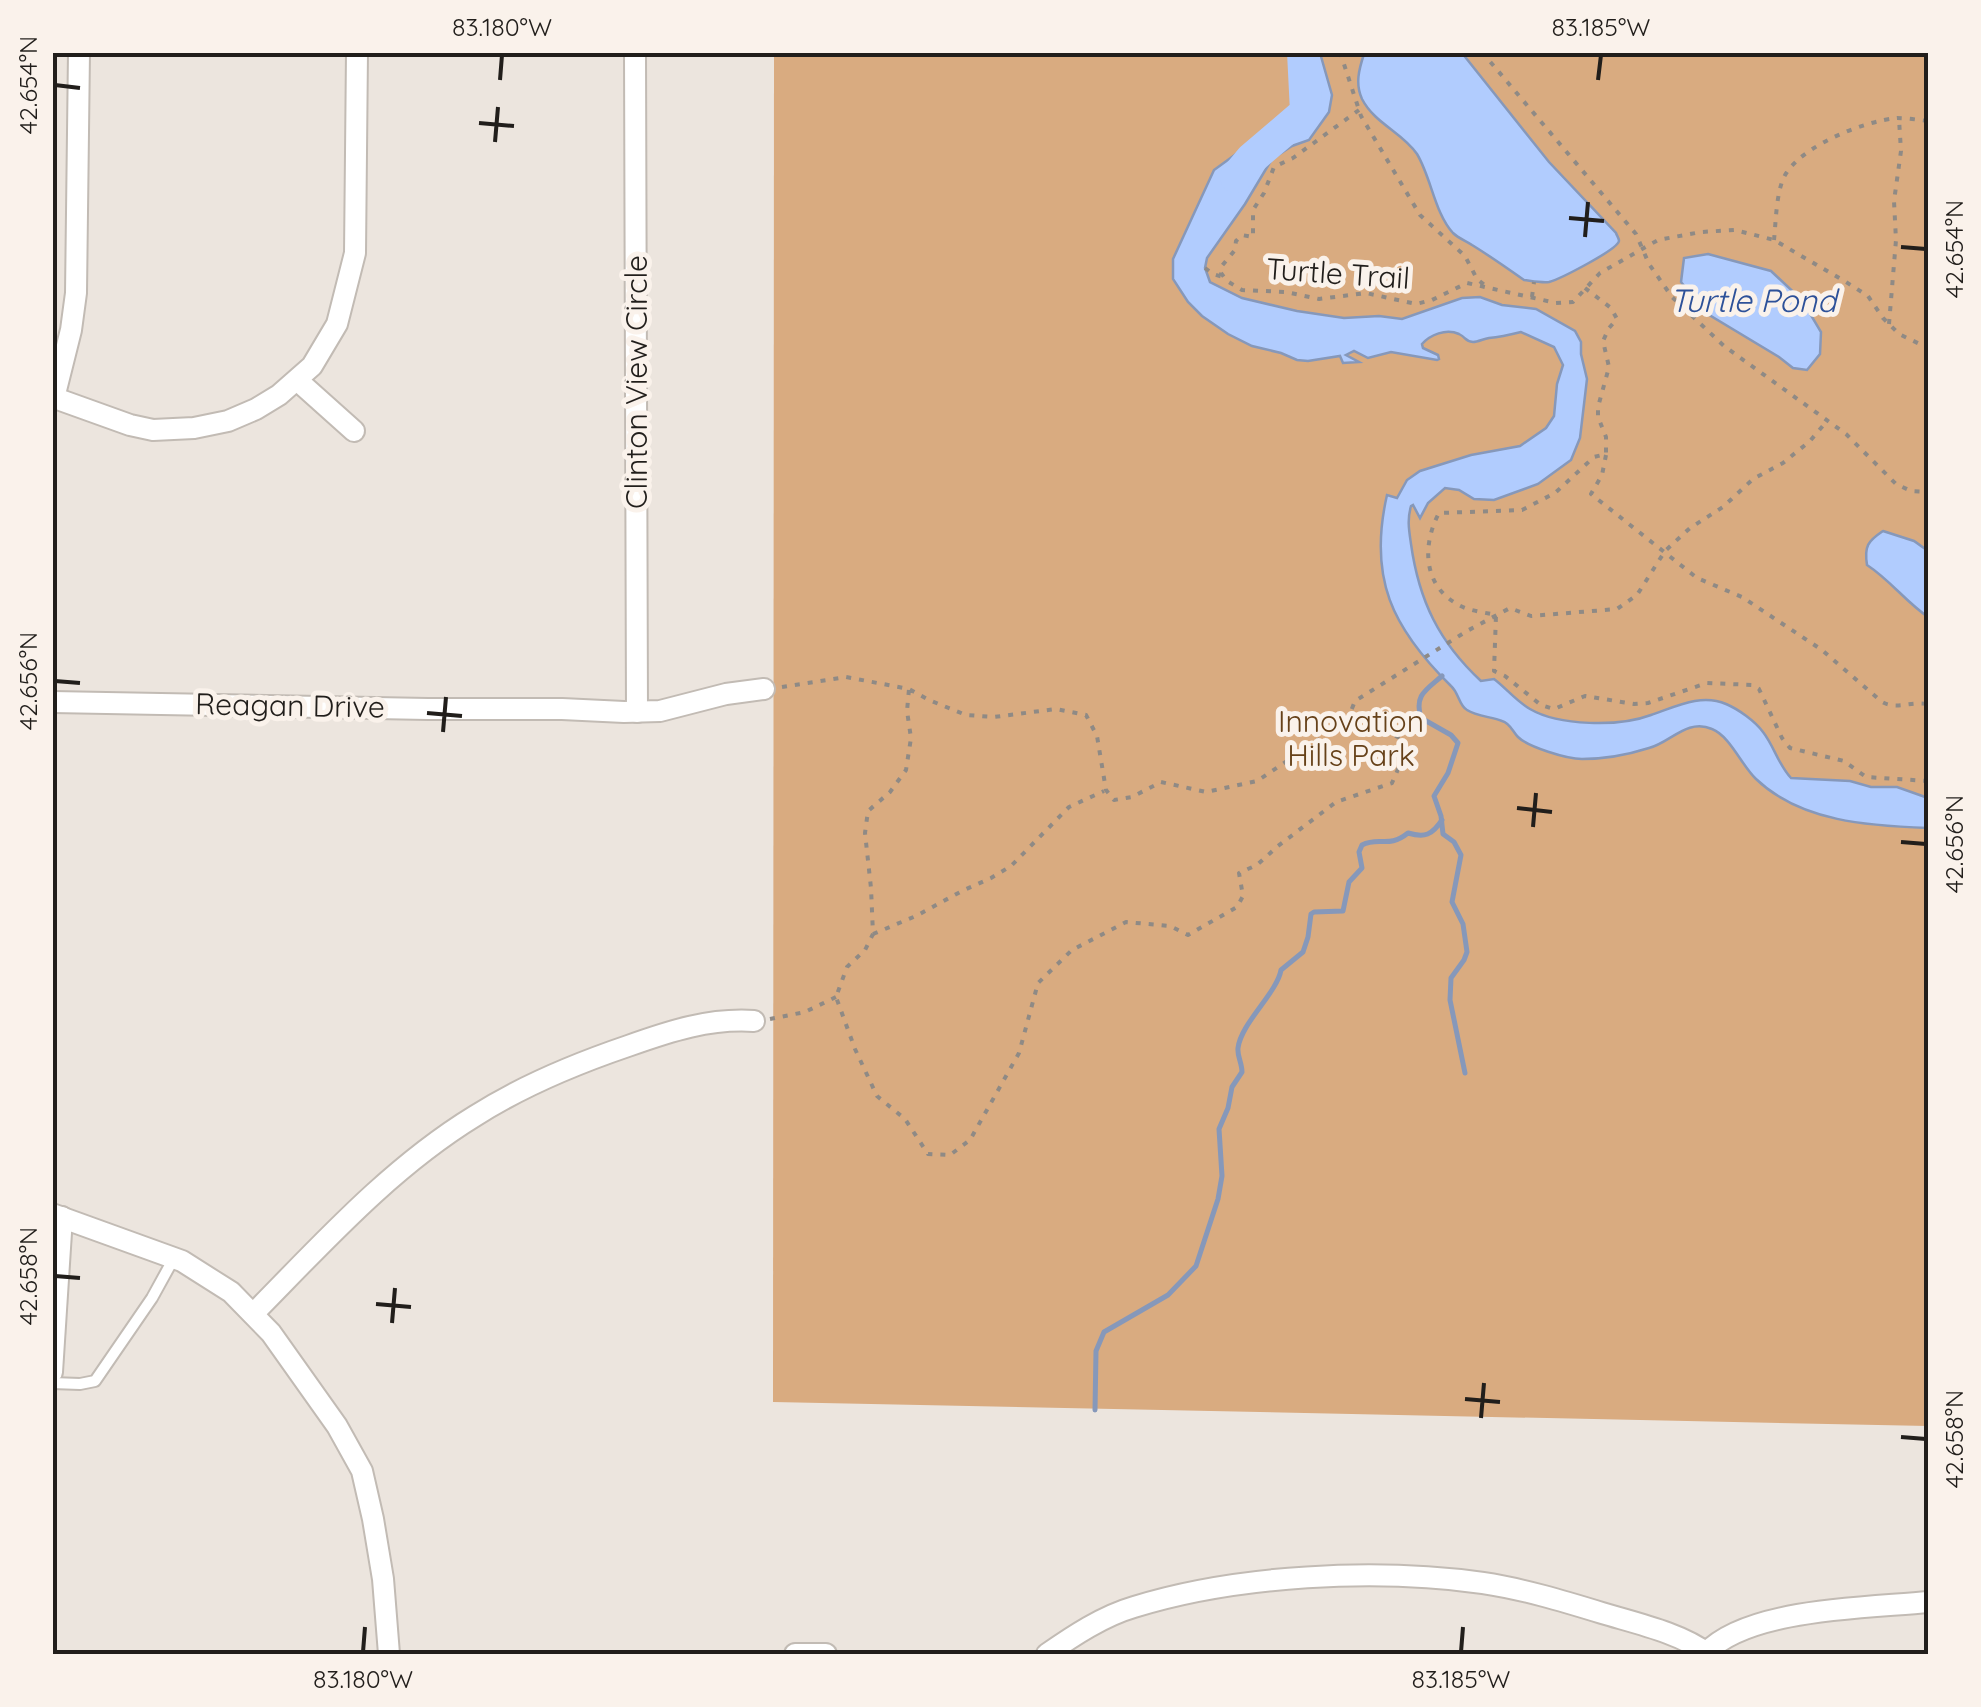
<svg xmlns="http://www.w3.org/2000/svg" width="1981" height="1707" viewBox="0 0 1981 1707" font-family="Quicksand,sans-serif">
<rect width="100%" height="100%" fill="#ece5de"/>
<!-- green -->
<path fill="#d9ab80" d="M774,53H1928V1426L773,1402Z"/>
<!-- water -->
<g fill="#b1ccfe" stroke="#8698ba" stroke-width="2.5">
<path d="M1302,53H1320L1332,95L1329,112L1309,140L1292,146L1272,159L1245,204L1207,258L1205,268L1210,282L1242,298L1297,311L1344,318L1379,316L1402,319L1462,298L1480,297L1502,305L1536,309L1575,331L1581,342V354L1587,379L1580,438L1571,460L1538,484L1494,500L1474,499L1459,490L1445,488L1428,503L1420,518L1413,505L1411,506C1407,520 1409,530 1411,544C1419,601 1439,642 1481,681L1494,679C1506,688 1516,701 1530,709C1559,726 1619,727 1651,715C1675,707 1701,693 1726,704C1738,709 1755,721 1763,732C1774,746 1778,764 1791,778L1850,781L1871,787H1897L1928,798V828C1870,826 1801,822 1756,779C1742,766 1730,736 1712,729C1687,718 1670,743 1649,748C1627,755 1605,759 1582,759C1567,759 1528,747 1518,737C1513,732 1510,723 1502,721C1492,717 1476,716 1467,710C1459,706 1459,693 1451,686C1392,628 1368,578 1387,495L1397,498L1407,480L1420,471L1471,455L1520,446L1546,428L1554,416L1557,384L1563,365L1554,347L1521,332C1509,335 1500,337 1489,338C1483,339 1478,342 1473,342C1464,341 1467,338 1459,334C1446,328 1430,335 1422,344L1423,348L1438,355L1439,359L1437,360L1391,352L1368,358L1354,351L1346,355L1359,362L1343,363L1340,356L1308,361L1297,360L1281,353L1252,346L1228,334L1202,316L1188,302L1173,279V259L1214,170L1247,146L1271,148L1284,138L1306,88Z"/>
<path d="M1364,54L1462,53L1549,162L1616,233C1617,236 1619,238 1619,241C1617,250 1560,279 1549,282C1542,283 1532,281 1524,280C1507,268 1490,256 1472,245C1466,241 1458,238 1453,233C1435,214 1431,177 1417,154C1402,132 1375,124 1362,99C1355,84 1359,69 1364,54Z"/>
<path d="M1708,254L1771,271L1802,300L1821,332L1820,354L1807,370L1793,368L1779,357L1706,313L1681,282L1684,258Z"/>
<path d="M1883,531L1914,541L1928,551V617C1906,602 1890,580 1867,565C1864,546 1868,541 1883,531Z"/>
</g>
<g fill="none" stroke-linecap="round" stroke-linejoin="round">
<!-- stream -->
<g stroke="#8698ba" stroke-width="5">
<path d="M1442,676C1426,690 1414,695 1421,718L1451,735L1458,743L1448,773L1434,796L1441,816L1443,834L1454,842L1461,855L1452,902L1463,924L1467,952L1464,960L1451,978L1450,1000L1465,1073"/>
<path d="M1095,1410L1096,1351L1104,1332L1168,1295L1196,1266L1218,1199L1222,1176L1219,1129L1228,1108L1232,1087L1242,1072C1242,1063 1237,1056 1238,1048C1241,1023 1277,993 1281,970L1303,952L1308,937L1311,914L1314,912L1343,911L1349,882L1362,868L1359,852L1362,845C1380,836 1388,849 1408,833C1425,838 1432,835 1442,820"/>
</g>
<!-- river -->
<path stroke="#b1ccfe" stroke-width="32" d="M1236,177L1251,159L1306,112L1303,52"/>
<!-- service casing -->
<g stroke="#c2bbb4" stroke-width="14">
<path id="service" d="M52,1383L80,1384L95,1381L152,1298L174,1258"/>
</g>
<!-- minor casing -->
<g stroke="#c2bbb4" stroke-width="24">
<g id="minor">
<path d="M635,52L637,712"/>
<path d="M297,380L354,431"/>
<path d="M52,397L130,425L153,430L194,428L228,421L256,409L279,395L312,366L337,324L355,253L357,52"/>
<path d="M54,398L71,330L76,293L79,52"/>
<path d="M52,702L428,709H562L624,712L660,711L726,694L764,689"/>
<path d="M52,1214L182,1261L231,1292L271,1333L337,1426L362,1471L373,1519L383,1579L389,1654"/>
<path d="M253,1314C322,1244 390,1168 475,1116C522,1086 575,1064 628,1046C670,1031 710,1018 754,1021"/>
<path d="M52,1372L62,1217"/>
<path d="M1706,1653C1748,1608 1869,1608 1928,1602"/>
<path d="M795,1654H826"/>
<path d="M1047,1654C1073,1636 1103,1616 1134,1607C1237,1575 1376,1568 1483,1583C1523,1589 1563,1601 1602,1613C1635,1623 1681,1633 1708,1654"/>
</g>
</g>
<!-- path -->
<g stroke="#8f8a85" stroke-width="4" stroke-dasharray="5 8" stroke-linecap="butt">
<path d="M1340,52L1361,116L1420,215L1465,256L1477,279L1487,287"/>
<path d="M1482,52L1636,234L1649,264L1672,297L1724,346L1846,434L1896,484L1911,491L1928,492"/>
<path d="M1359,110L1293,158L1274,167L1264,193L1253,210V237L1242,235L1236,241L1235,250L1221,267V273L1227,281L1242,290L1286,292L1319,299L1366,293L1416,304L1432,300L1467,283L1556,303L1573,302L1600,273L1658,240L1701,232L1735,230L1774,240L1846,282L1868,296L1883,318L1899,334L1928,348"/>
<path d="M1774,240C1776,222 1776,187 1787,172C1806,144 1865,121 1897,118C1907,118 1919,120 1928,121"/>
<path d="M1205,268L1213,274L1223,277"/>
<path d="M1585,288L1611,308L1617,319L1609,328L1603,341L1609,367L1598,407V417L1606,437V454L1594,457L1555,493L1522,510L1439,513C1422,545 1423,585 1457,604C1468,611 1483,612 1496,615L1494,671L1505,676L1541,705L1554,709L1585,696L1634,704L1648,703L1707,683L1753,685L1759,689L1782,738L1790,748L1844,761L1866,777L1928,781"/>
<path d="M1532,297L1534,282"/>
<path d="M1889,324L1896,240L1894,201L1901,151L1899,119"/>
<path d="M1606,455L1602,475L1591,494L1697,578L1742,597L1822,650L1882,702C1897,710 1911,701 1928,704"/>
<path d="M782,687L846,677L909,689L929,700L966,715L994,717L1056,709L1086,715L1097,736L1106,790L1114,800L1132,797L1161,782L1206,792L1257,781L1347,721L1367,734L1387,731L1403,740L1406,751L1392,783L1336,802L1278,846L1257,865L1239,873L1243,896L1237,907L1188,935L1170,926L1126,922L1072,950L1038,983L1019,1053L970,1140L950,1155L928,1154L905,1119L877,1096L855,1049L836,997L847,967L865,950L873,934L871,888L865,833L868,811L890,792L906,770L911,738L907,711L909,689"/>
<path d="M1347,721L1355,701L1467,631L1510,608L1531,616L1617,609L1637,595L1665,551L1690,528L1723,507L1753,479L1783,463L1810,441L1827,421"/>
<path d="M873,934L916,916L962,891L991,878L1011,866L1069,807L1104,791"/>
<path d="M770,1019L805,1012L836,997"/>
</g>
<!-- service -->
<use href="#service" stroke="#fff" stroke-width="10"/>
<!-- minor -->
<use href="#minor" stroke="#fff" stroke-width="20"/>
</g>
<!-- ticks -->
<path fill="none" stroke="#211e1b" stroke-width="4" d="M500,80L502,55M1598,80L1601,55M55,85L80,88M479,123L514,126M495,142L498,107M1569,218L1604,221M1585,237L1588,202M1901,247L1926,249M55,681L80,683M427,713L462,716M443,732L446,697M1517,808L1552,812M1533,827L1536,793M1901,842L1926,844M55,1276L80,1278M376,1304L411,1307M392,1323L395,1288M1465,1399L1500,1402M1481,1418L1484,1383M1901,1437L1926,1439M363,1652L365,1627M1461,1652L1463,1627"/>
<g text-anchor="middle" stroke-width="10" stroke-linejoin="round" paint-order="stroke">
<!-- street labels -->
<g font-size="30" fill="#211e1b" stroke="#faf2eb">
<text transform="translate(1338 274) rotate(4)" y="10">Turtle Trail</text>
<text transform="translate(637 382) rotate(-90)" y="10">Clinton View Circle</text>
<text transform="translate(290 706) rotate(1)" y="10">Reagan Drive</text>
</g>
<!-- park labels -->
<g font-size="30" fill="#664119" stroke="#faf2eb">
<text x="1351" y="732">Innovation<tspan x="1351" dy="34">Hills Park</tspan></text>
</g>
<!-- water labels -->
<g font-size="32" font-style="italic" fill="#2d5199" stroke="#faf2eb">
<text x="1753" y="312">Turtle Pond</text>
</g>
</g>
<!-- border -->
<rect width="1981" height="1707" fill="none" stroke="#faf2eb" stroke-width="110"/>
<rect x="55" y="55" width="1871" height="1597" fill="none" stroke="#211e1b" stroke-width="4"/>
<g font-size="25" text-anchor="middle" fill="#211e1b">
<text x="502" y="36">83.180°W</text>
<text x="1601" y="36">83.185°W</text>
<text transform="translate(28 85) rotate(-90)" y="9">42.654°N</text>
<text transform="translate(1954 249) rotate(-90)" y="9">42.654°N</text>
<text transform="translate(28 681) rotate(-90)" y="9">42.656°N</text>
<text transform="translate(1954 844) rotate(-90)" y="9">42.656°N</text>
<text transform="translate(28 1276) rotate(-90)" y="9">42.658°N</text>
<text transform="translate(1954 1439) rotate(-90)" y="9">42.658°N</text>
<text x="363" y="1688">83.180°W</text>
<text x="1461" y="1688">83.185°W</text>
</g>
</svg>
